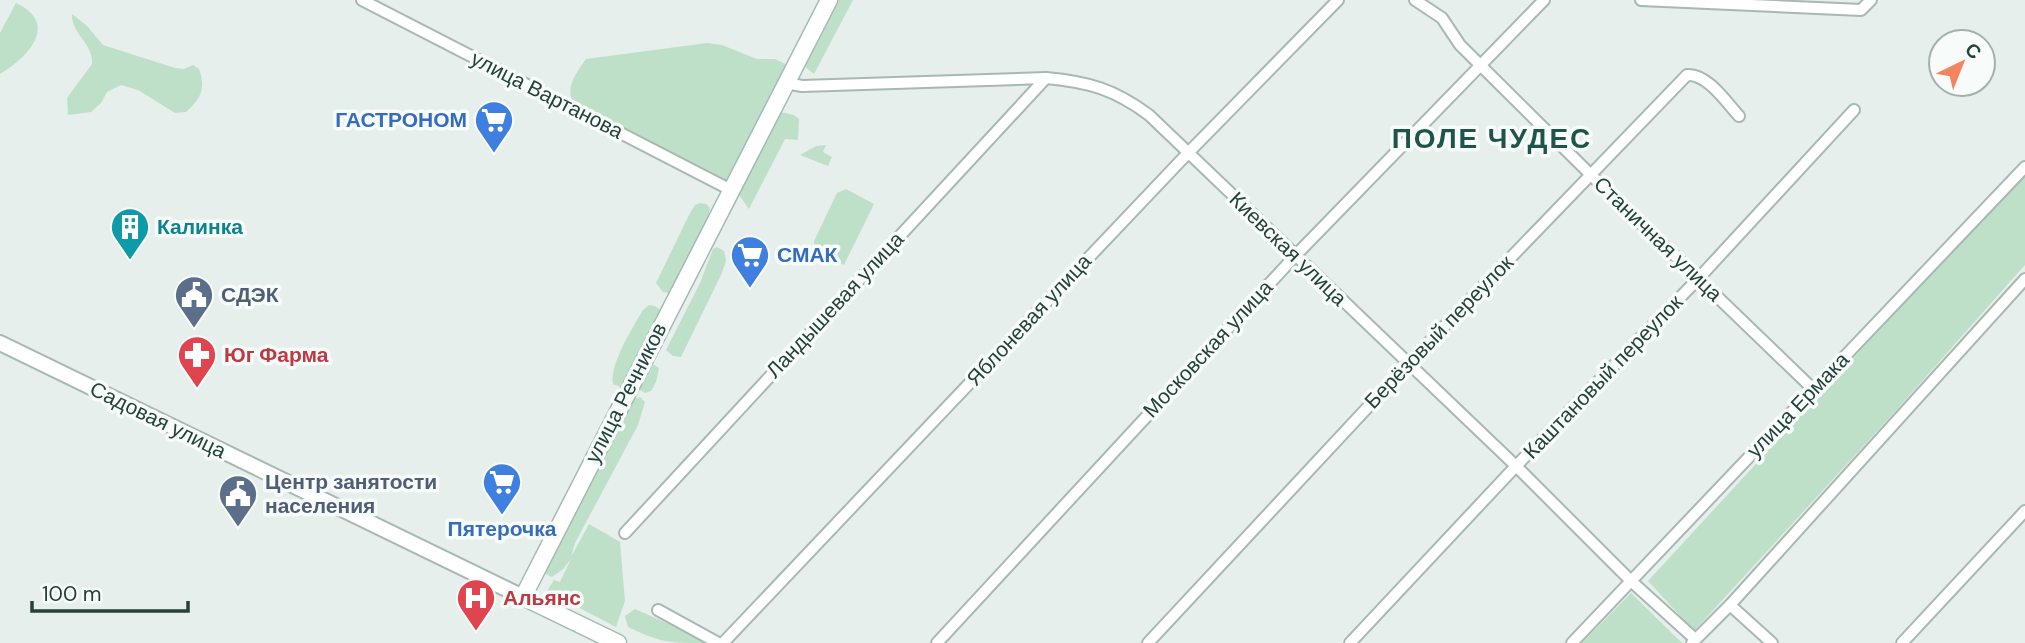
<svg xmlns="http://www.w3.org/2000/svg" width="2025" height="643" viewBox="0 0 2025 643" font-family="'DM Sans',sans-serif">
<rect width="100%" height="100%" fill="#e6efeb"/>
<!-- green -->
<g fill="#bfe0c8">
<path d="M837,0H853L814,74L804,66Z"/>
<path d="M16,3C60,24 28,57 0,74V33Z"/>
<path d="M72,14L87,26L103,45L175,68L184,69L193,65L199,69C206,88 201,99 186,112L175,113L138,90L121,85L107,92L101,103L91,112L68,115L67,98L92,64C94,44 71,34 72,14Z"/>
<path d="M707,43L722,45L757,59H775L791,67L729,184L573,102C565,87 577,72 586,59Z"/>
<path d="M781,112L794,115L799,119L798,140L785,139L749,209L737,192L775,119Z"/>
<path d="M826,145L823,152L832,157L828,166L800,155L816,146Z"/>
<path d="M2025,172V265L1891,416L1694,631L1648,581Z"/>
<path d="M846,189L874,204L844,265L815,251L814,241L837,193Z"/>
<path d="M700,203L706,204L710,208L706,226L670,293L663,292L656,283L690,213L695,205Z"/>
<path d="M717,247L724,251L726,261L721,275L681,357L673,356L666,350L700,283L713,249Z"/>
<path d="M649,305L655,306L660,310V316L621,387L613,384C609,365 633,327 643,310Z"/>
<path d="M651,363L659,368L656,382L651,391L645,393L637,388Z"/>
<path d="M640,397L645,402L638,425L575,543L571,557L589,524L620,542L625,601L616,627L547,591L554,580L560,582L571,559L563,569L552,577L546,574L544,567L633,399Z"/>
<path d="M1631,593L1682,643H1582Z"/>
<path d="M635,609L696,636L706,643C670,643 661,643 628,627L625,616Z"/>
</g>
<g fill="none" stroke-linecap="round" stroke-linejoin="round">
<!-- minor casing -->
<g stroke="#a8b8b2" stroke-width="14">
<g id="minor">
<path d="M362,0L731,190"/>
<path d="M1415,0L1442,18L1460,45L1591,175L1813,389"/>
<path d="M1641,0L1861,10L1871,0"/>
<path d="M786,83L802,86L1046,78C1089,82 1114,89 1149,115L1516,466L1631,581L1695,639"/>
<path d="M625,533L1046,78"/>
<path d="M1730,605L1772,643"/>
<path d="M658,610L718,643"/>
<path d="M723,643L1188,153L1338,0"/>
<path d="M937,643L1295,256L1544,0"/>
<path d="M1148,643L1408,364L1687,75C1707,73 1727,103 1739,116"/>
<path d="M1350,643L1516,466L1698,279L1854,110"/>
<path d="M1572,643L2025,167"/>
<path d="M1692,643L1730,605L2025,279"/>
<path d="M1902,643L2025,511"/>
</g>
</g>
<!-- tertiary casing -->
<g stroke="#a8b8b2" stroke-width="18">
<path id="tertiary" d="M0,343L523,597"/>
</g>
<!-- secondary casing -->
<g stroke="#a4bbb3" stroke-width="19">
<path id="secondary" d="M618,643L523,597L829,0"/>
</g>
<!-- minor -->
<use href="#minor" stroke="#fff" stroke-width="10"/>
<!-- tertiary -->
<use href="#tertiary" stroke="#fff" stroke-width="14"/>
<!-- secondary -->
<use href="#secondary" stroke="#fff" stroke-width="16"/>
</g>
<!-- icons -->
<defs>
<g id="supermarket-pin" transform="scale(2.0125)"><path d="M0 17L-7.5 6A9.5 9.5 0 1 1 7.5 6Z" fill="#3f7fe0" stroke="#f7fbf9"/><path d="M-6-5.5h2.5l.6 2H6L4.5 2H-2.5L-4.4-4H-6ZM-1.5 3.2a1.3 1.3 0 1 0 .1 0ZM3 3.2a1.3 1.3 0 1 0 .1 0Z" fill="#fff"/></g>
<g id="building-pin" transform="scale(2.0125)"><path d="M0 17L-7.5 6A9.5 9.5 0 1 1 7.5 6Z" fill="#0f9aa8" stroke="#f7fbf9"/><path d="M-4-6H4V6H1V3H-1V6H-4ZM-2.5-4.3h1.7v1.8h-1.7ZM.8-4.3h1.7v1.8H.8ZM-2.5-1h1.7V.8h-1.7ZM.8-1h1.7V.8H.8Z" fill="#fff"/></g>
<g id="civic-pin" transform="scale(2.0125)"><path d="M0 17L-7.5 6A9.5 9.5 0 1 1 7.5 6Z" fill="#5c6f8a" stroke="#f7fbf9"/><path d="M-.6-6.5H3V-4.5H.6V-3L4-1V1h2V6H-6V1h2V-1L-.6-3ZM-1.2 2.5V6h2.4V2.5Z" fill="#fff"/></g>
<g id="pharmacy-pin" transform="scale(2.0125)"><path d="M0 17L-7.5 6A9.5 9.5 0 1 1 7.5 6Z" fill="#e0444e" stroke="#f7fbf9"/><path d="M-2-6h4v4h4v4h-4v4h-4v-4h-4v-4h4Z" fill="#fff"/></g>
<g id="hospital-pin" transform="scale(2.0125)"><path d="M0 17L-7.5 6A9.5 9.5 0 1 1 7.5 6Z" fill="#e0444e" stroke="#f7fbf9"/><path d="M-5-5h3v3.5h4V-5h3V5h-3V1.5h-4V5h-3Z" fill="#fff"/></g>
</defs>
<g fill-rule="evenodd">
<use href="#supermarket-pin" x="494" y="120"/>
<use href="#building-pin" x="130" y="227"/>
<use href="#supermarket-pin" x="750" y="255"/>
<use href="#civic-pin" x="194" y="295"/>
<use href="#pharmacy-pin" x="197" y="355"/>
<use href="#supermarket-pin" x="502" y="482"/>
<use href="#civic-pin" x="238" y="494"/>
<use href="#hospital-pin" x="476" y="598"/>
</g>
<g text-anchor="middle" stroke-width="7" stroke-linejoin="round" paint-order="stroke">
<!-- street labels -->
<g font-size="21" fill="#24423a" stroke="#f7fbf9">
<text transform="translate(547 95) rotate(27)" y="7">улица Вартанова</text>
<text transform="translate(1658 239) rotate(44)" y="7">Станичная улица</text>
<text transform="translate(1288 249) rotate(44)" y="7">Киевская улица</text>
<text transform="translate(835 305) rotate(-47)" y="7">Ландышевая улица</text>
<text transform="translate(1029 320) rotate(-47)" y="7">Яблоневая улица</text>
<text transform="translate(1439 332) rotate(-46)" y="7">Берёзовый переулок</text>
<text transform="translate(1208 349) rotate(-47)" y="7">Московская улица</text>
<text transform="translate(1603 377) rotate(-46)" y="7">Каштановый переулок</text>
<text transform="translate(626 393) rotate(-63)" y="7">улица Речников</text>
<text transform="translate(1798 405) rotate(-46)" y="7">улица Ермака</text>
<text transform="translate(158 420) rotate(26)" y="7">Садовая улица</text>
</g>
<!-- shop labels -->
<g font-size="21" font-weight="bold" fill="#366cbe" stroke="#f7fbf9" text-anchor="end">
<text x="467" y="127">ГАСТРОНОМ</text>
<text x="777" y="262" text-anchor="start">СМАК</text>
<text x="502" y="536" text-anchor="middle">Пятерочка</text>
</g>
<!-- culture labels -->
<g font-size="21" font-weight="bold" fill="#0d838f" stroke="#f7fbf9" text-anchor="start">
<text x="157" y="234">Калинка</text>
</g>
<!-- service labels -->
<g font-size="21" font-weight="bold" fill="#4e5e75" stroke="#f7fbf9" text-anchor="start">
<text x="221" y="302">СДЭК</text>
<text x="265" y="489">Центр занятости<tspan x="265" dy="24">населения</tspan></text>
</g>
<!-- health labels -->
<g font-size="21" font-weight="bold" fill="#be3a42" stroke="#f7fbf9" text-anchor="start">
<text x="224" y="362">Юг Фарма</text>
<text x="503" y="605">Альянс</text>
</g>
<!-- district labels -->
<g font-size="28" font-weight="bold" letter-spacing="2" fill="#1f5548" stroke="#f7fbf9">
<text x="1492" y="148">ПОЛЕ ЧУДЕС</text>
</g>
</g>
<!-- north arrow -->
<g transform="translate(1962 63) rotate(43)"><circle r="33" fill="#f7fbf9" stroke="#a3b1ad" stroke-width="2"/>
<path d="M0-5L12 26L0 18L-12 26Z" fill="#f4845f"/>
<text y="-10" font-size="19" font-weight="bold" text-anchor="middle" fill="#24423a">С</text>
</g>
<!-- scale -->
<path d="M32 601v10h156v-10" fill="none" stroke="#24423a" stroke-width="3.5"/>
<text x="42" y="601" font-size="21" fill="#24423a" stroke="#f7fbf9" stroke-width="5" paint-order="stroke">100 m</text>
</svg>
